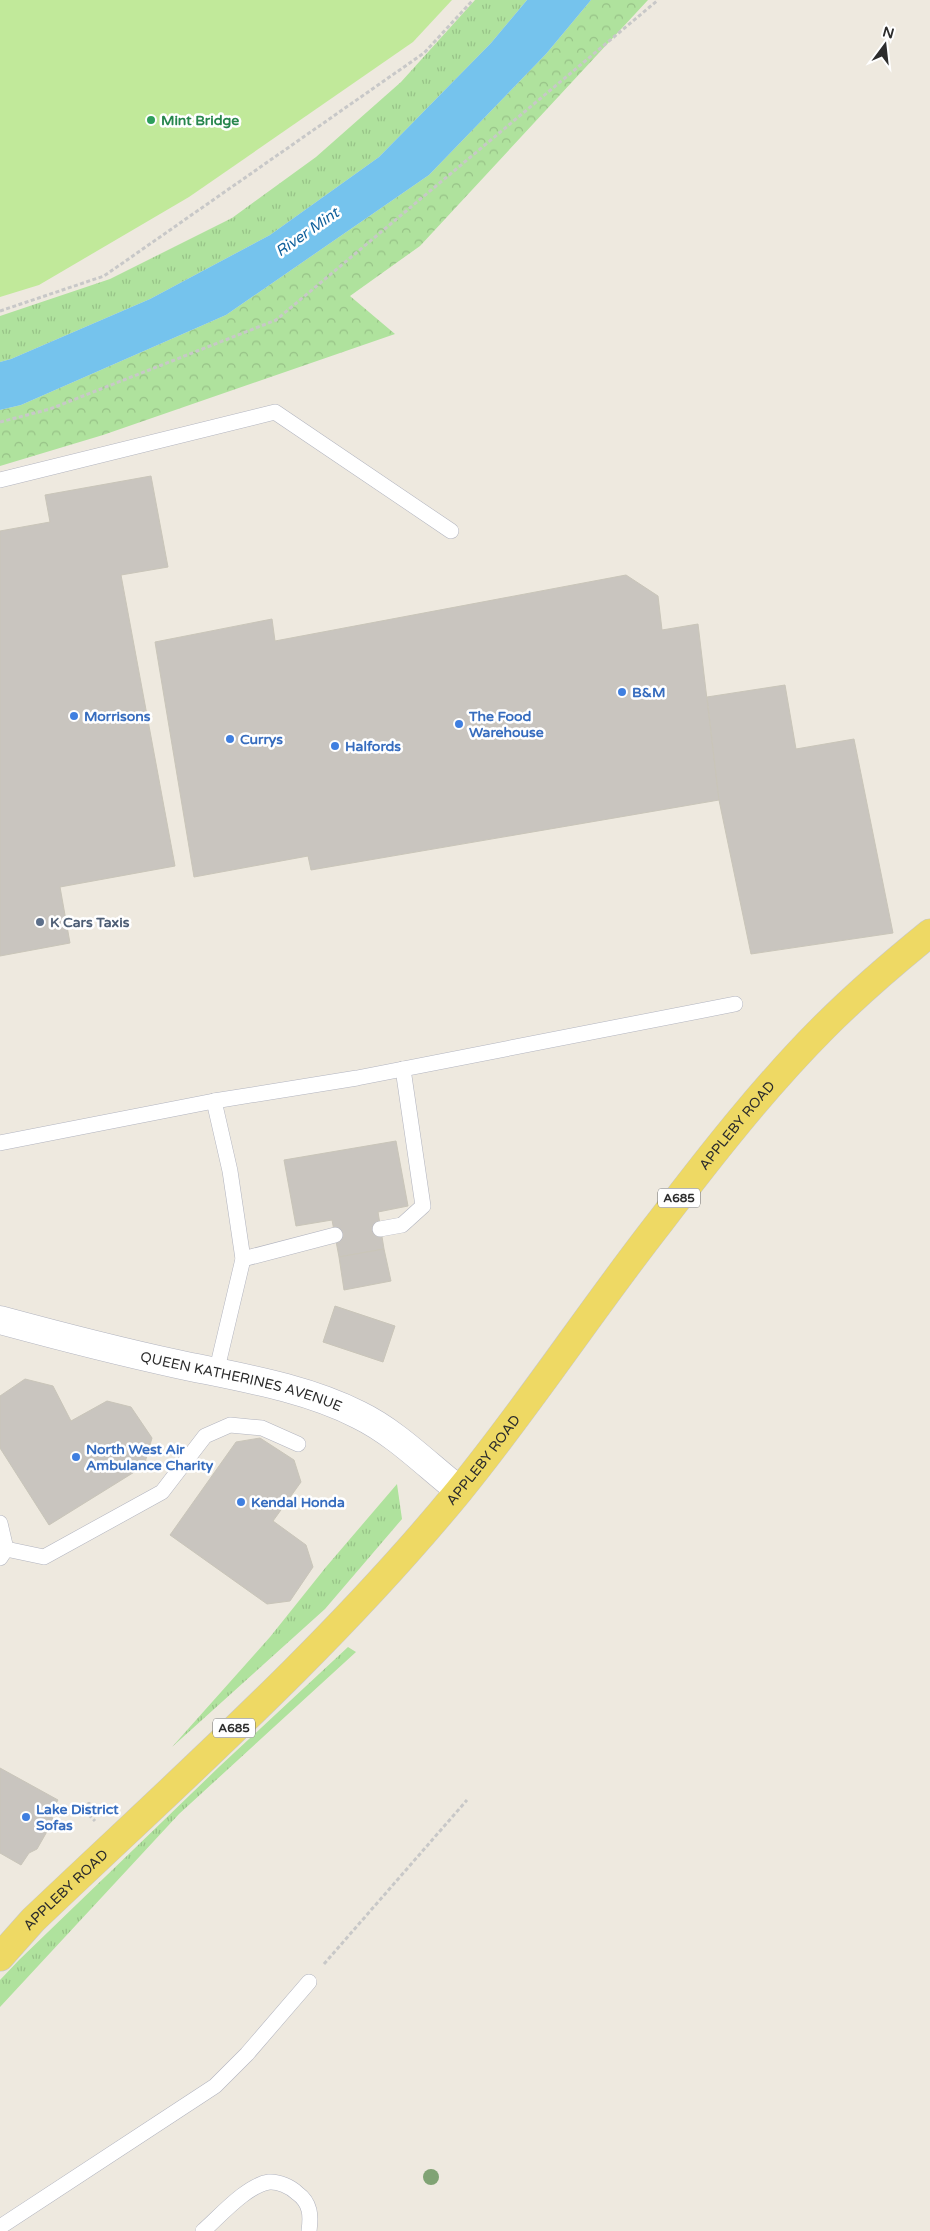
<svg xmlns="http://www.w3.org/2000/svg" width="930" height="2231" viewBox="0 0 930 2231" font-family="'Varela Round',sans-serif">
<defs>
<pattern id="grass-tufts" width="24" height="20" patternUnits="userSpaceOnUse" patternTransform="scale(1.25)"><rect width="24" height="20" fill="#afe29d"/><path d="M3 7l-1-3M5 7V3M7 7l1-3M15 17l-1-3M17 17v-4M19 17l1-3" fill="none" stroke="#97c287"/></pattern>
<pattern id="forest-crowns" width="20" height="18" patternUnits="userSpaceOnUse" patternTransform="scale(1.25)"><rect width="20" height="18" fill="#afe29d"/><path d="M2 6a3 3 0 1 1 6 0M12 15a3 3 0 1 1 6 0" fill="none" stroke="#97c287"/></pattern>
</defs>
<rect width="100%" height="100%" fill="#eee9df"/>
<!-- grass -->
<g fill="url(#grass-tufts)">
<path d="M475,0H527L491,43L379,157L270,235L150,299L11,359L0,362V316L110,279L232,218L316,157L401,82Z"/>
<path d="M397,1484L402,1519L325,1609L172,1747L270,1637L326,1567Z"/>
<path d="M348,1647L356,1652L179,1814L0,2007V1980L19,1960L220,1766Z"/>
</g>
<!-- forest -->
<path fill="url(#forest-crowns)" d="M591,0H648L420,246L350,296L395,334L103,435L0,466V410L21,405L226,315L429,175L546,54Z"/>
<!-- pitch -->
<path fill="#c1e99a" d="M0,0H452L413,42L189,197L39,285L0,297Z"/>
<!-- water -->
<path fill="#75c3ed" d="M527,0H591L546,54L429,175L226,315L21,405L0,410V362L11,359L150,299L270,235L379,157L491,43Z"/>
<!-- building -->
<g fill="#c9c5bf" stroke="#c9c5b9">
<path d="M151,476L168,567L121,575L175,866L60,887L70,943L0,956V531L50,522L45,495Z"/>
<path d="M626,575L658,596L662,630L698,624L719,800L311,870L308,856L194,877L155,642L272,619L275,641Z"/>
<path d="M785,685L796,749L854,739L893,933L751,954L719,800L707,697Z"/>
<path d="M396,1141L408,1206L378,1212L384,1249L339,1257L332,1220L296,1226L284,1160Z"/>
<path d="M384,1249L391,1281L344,1290L339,1257Z"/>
<path d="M335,1306L395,1326L383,1362L323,1342Z"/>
<path d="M25,1379L53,1386L71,1421L107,1401L131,1407L152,1438L144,1466L49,1525L0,1448V1396Z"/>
<path d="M260,1438L294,1460L301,1482L273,1521L306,1545L313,1567L290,1601L267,1604L170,1535L236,1442Z"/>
<path d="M0,1768L58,1800L51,1812L53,1821L37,1849L29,1853L21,1865L0,1853Z"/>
</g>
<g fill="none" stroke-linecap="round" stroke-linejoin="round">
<!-- service casing -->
<g stroke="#b2b4bf" stroke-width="16">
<g id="service">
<path d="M0,480L275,412L451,531"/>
<path d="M0,1143L214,1101"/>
<path d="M380,1229L402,1225L423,1206L403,1069"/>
<path d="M243,1259L335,1235"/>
<path d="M216,1373L243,1259L230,1171L214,1101L357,1078L735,1004"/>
<path d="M0,1523L6,1549L0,1558"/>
<path d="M6,1549L44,1557L162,1492L205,1436L230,1425L262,1428L298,1444"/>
<path d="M0,2227L215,2086L247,2054L309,1982"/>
<path d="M203,2231C219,2217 247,2185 269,2182C278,2181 291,2187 297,2193C311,2203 311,2216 309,2231"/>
</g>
</g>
<!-- tertiary casing -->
<g stroke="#b2b4bf" stroke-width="29">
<g id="tertiary">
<path id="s1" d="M0,1320C59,1336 117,1351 177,1364C238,1377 304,1387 359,1415C396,1433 427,1465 459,1490"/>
</g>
</g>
<!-- primary casing -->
<g stroke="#c8c8c8" stroke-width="29">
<g id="primary">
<path id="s2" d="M0,1957L33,1920C179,1781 331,1647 459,1491C530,1404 591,1310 660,1222C711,1155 765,1086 824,1027C858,993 893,963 930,933"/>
</g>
</g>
<!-- path -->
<g stroke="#c8c8c8" stroke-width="3" stroke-dasharray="4 2.5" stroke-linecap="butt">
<path d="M0,311L104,276L424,53L473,0"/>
<path d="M0,422L50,409L276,320L658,0"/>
<path d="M89,1802L88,1814L95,1821"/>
<path d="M324,1964L467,1800"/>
</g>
<!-- service -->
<use href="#service" stroke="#fff" stroke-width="15"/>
<!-- tertiary -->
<use href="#tertiary" stroke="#fff" stroke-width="28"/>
<!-- primary -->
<use href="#primary" stroke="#eed964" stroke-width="28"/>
</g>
<!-- trees -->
<circle fill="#80a374" cx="431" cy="2177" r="8"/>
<!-- markers -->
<circle fill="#2e9e5b" stroke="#fff" stroke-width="2" cx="151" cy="120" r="5"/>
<g fill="#3f7fe0" stroke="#fff" stroke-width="2">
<circle cx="622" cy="692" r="5"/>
<circle cx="74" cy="716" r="5"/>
<circle cx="459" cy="724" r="5"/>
<circle cx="230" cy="739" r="5"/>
<circle cx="335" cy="746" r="5"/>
<circle cx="76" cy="1457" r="5"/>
<circle cx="241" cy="1502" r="5"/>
<circle cx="26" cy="1817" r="5"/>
</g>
<circle fill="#5c6f8a" stroke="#fff" stroke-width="2" cx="40" cy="922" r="5"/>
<g text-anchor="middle" stroke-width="5" stroke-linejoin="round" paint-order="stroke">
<!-- shield labels -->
<g fill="#fff" stroke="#6b6b6b" stroke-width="1">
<rect x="658" y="1188.5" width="42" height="19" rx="4"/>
<rect x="213" y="1718.5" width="42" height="19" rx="4"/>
</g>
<g font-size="12" font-weight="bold" fill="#2c2c2c">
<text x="679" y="1202">A685</text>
<text x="234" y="1732">A685</text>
</g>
<!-- leisure labels -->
<g font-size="14" font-weight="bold" fill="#27864d" stroke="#fff" text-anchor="start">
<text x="161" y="125">Mint Bridge</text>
</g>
<!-- shop labels -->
<g font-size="14" font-weight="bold" fill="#366cbe" stroke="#fff" text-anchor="start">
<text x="632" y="697">B&amp;M</text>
<text x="84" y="721">Morrisons</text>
<text x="469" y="721">The Food<tspan x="469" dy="16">Warehouse</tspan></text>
<text x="240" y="744">Currys</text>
<text x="345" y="751">Halfords</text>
<text x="86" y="1454">North West Air<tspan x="86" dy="16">Ambulance Charity</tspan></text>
<text x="251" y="1507">Kendal Honda</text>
<text x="36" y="1814">Lake District<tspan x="36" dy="16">Sofas</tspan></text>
</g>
<!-- service labels -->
<g font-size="14" font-weight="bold" fill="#4e5e75" stroke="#fff" text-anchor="start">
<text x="50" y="927">K Cars Taxis</text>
</g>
<!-- street labels -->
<g font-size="14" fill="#2c2c2c" stroke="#fff">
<text dy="5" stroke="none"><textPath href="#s2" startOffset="1114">APPLEBY ROAD</textPath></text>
<text dy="5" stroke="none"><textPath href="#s1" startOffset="249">QUEEN KATHERINES AVENUE</textPath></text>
<text dy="5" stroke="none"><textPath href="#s2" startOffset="694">APPLEBY ROAD</textPath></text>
<text dy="5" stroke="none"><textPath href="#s2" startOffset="94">APPLEBY ROAD</textPath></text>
</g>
<!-- water labels -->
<g font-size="15" font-style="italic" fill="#11619c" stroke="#fff">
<text transform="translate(307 232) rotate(-35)" y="5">River Mint</text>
</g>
</g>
<!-- north arrow -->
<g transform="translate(885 45) rotate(15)" stroke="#ffffff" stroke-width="4" paint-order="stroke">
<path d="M0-4L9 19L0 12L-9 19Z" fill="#2c2c2c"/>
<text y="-8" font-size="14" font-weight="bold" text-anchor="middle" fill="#2c2c2c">N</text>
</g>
</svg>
